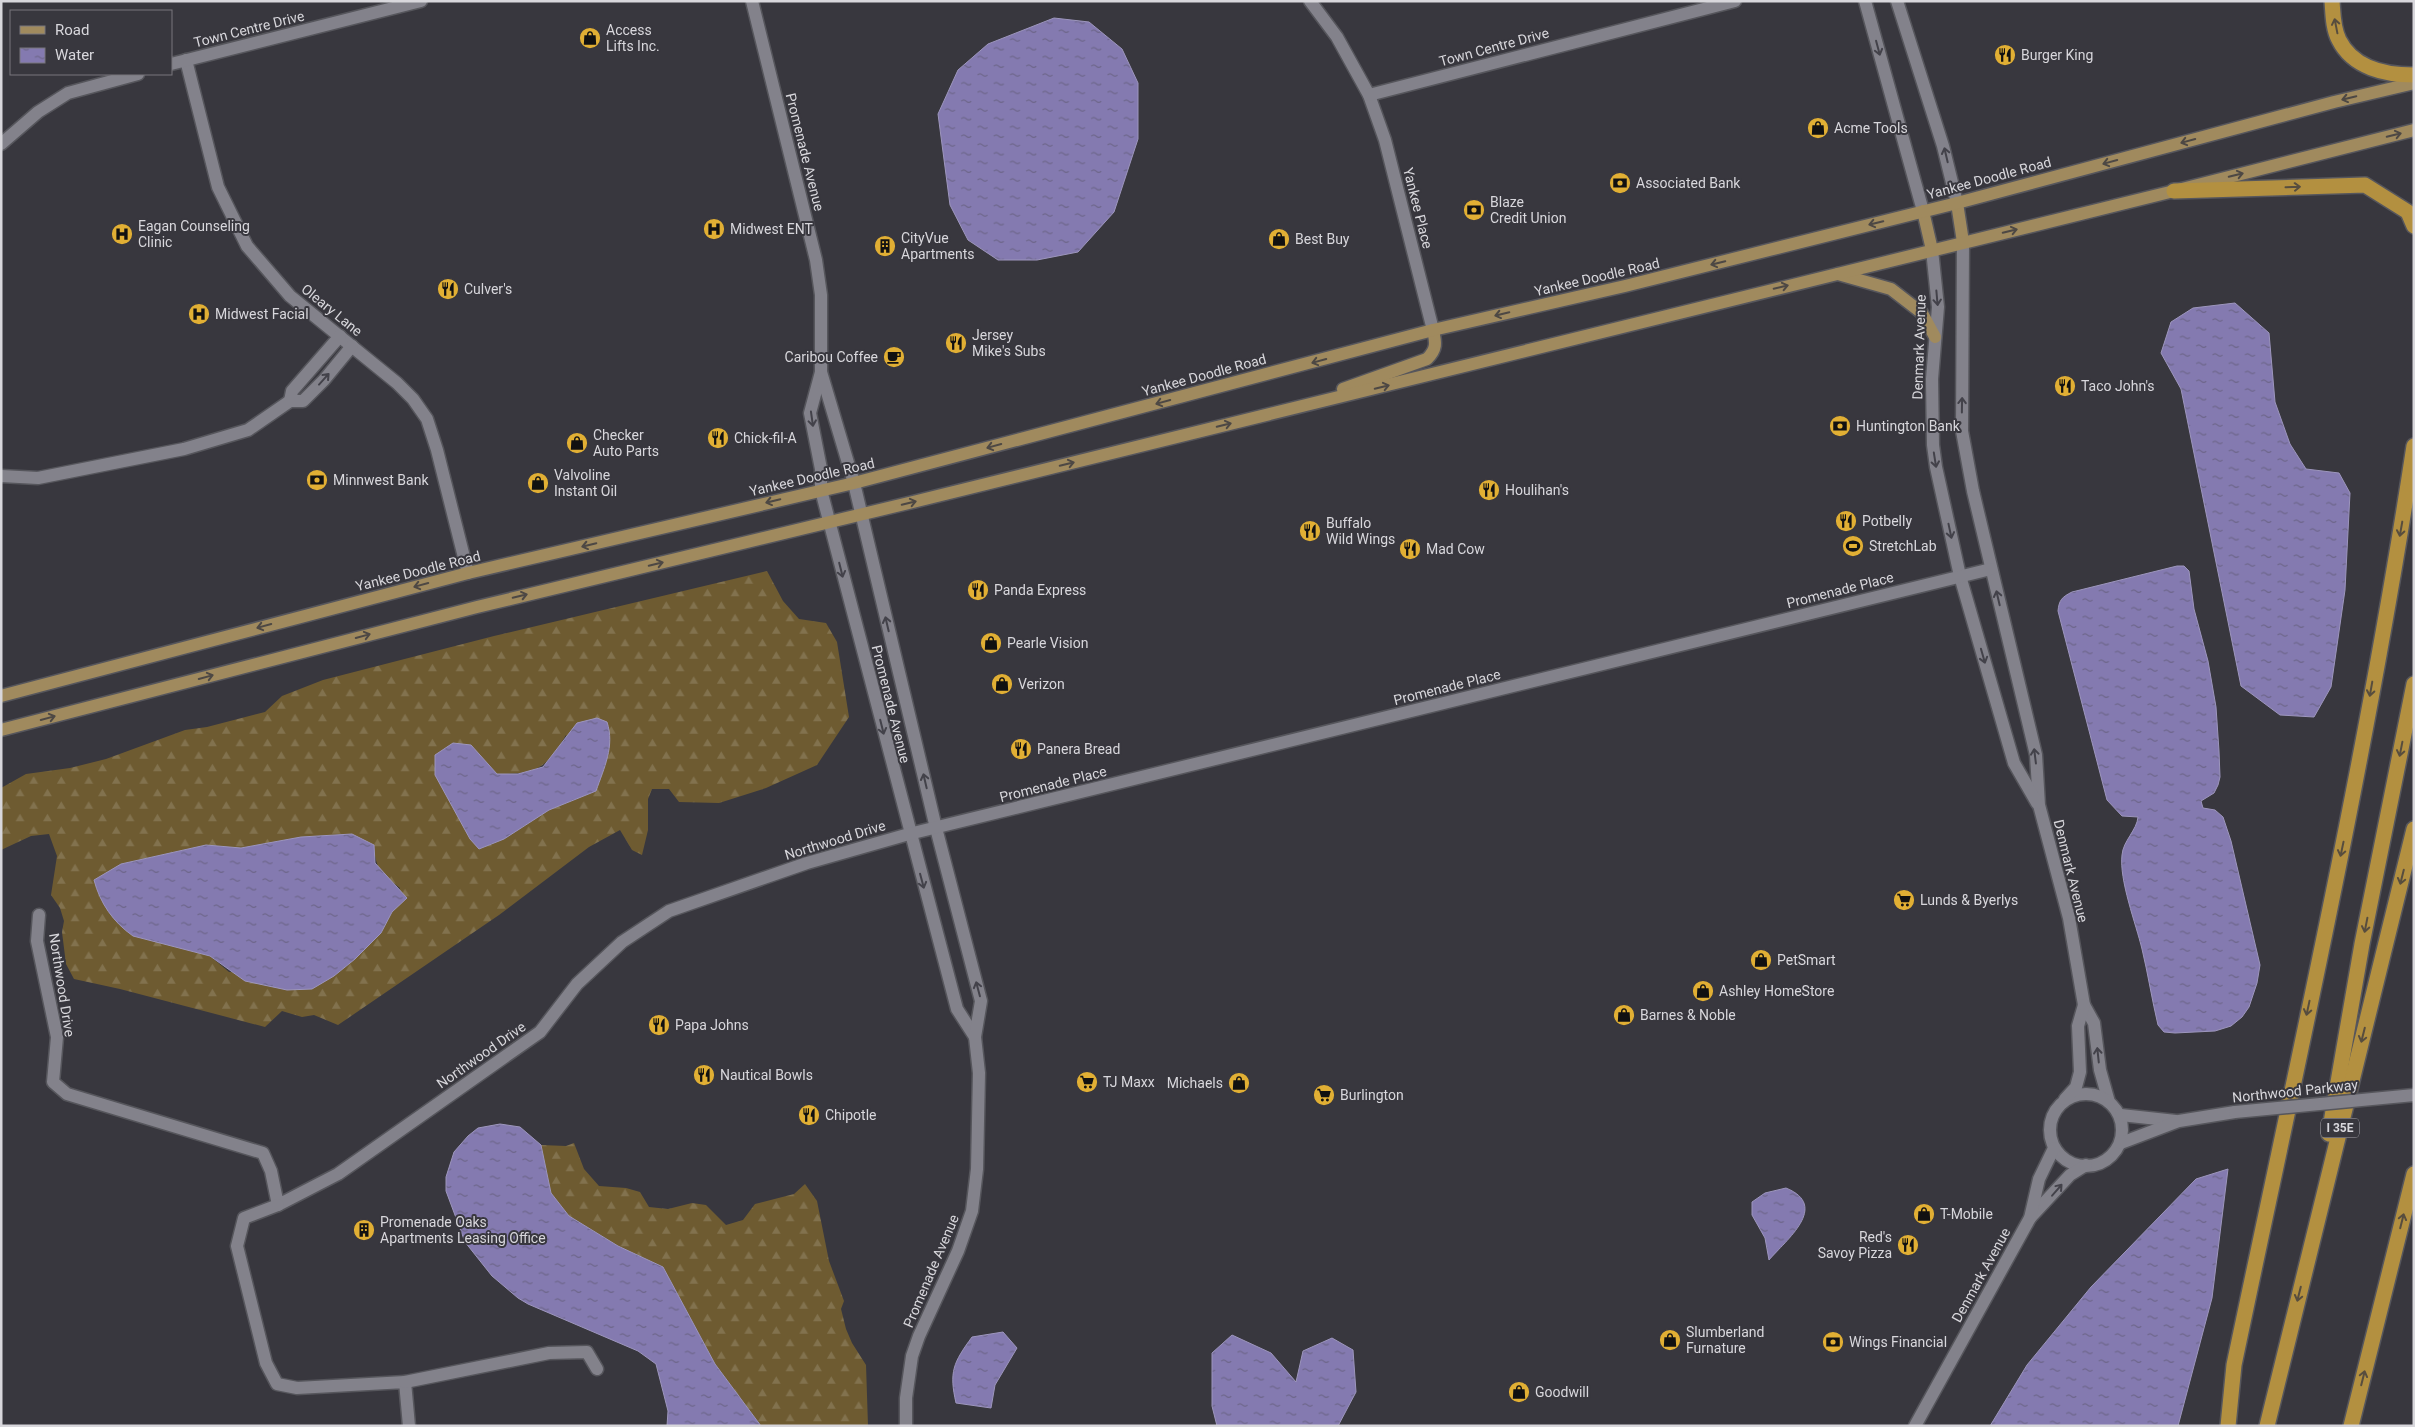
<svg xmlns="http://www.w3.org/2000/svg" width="2415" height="1427" viewBox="0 0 2415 1427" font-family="Roboto,sans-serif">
<defs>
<pattern id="forest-firs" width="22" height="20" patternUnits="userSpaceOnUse" patternTransform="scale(1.25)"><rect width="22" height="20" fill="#6e5b31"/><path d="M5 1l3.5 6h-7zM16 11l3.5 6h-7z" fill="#82724e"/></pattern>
<pattern id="water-ripples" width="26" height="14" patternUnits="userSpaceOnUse" patternTransform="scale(1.25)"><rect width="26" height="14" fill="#847ab0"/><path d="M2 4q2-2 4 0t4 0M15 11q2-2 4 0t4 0" fill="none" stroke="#6d668a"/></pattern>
</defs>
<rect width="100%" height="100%" fill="#38373e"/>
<!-- forest -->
<g fill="url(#forest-firs)" fill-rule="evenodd">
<path d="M767,571L783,601L799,619L826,623L837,642L849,717L817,765L766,788L719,803L679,802L669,789H652L648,799V830L642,855L632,850L620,830L589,847L499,915L338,1025L314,1015L302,1017L282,1011L265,1027L120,989L74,979L66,964L62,932L64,921L60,908L51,895L57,856L49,834L31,836L1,850V788L26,774L70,768L106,759L185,730L207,727L265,712L282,696L323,680L494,636ZM566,735L596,791L549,810L504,839L479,849L484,760L497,774C537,774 546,769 566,735ZM351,834L374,845C375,869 382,874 400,888L392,912L381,933L355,959L334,976L229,972L210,956L173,946L121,864L206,845L241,848L301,837Z"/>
<path d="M574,1143L584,1169L599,1186L626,1188L640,1192L649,1207L668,1209L692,1203L706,1205L726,1225L743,1220L755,1204L794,1194L805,1184L817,1201L829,1261L844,1301L841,1309L846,1329L852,1343L866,1365L868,1426H761L715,1364L663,1267L618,1246L569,1216L551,1193L541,1145L566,1146Z"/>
</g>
<!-- water -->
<g fill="url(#water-ripples)" stroke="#9d96bd">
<path d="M1054,18L1089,22L1122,49L1138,83V139L1114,212L1078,252L1037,260H998L968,240L950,205L938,114L958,70L988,44Z"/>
<path d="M2235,303L2269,333L2275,402L2290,444L2306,469L2339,473L2350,493L2345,590L2331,687L2314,717L2280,715L2241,686L2181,389L2161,353L2171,322L2193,308Z"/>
<path d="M2177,566H2184L2189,571L2194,609L2208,661L2216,707L2219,751L2220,777L2218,785L2214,793L2201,801L2203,808L2215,810L2223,817L2231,841L2260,965L2257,983L2249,1007L2242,1017L2231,1026L2215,1031L2175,1033L2164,1032L2158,1025C2152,1000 2148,974 2142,949C2136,924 2119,880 2122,855C2123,841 2137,830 2138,817L2122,816L2107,800L2058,611C2059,600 2062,597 2072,592Z"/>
<path d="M597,718L607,722C615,746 604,768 596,791L549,810L504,839L479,849L470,839L435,775V755L453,743L471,745L497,774H518L543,767L577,723Z"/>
<path d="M352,834L374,845L375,863L407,898L392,912L381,933L355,959L334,976L312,989L287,990L245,981L210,956L133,936C113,922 100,903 94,880L121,864L206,845L241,848L301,837Z"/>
<path d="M500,1124L520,1127L541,1145L551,1193L569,1216L618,1246L663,1267L715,1364L761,1426H667L668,1411L656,1364L638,1351L528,1304L518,1298L492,1276L465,1242L446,1191V1177L454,1152L468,1136L478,1128Z"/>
<path d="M2228,1169L2212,1298L2178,1426H1990L2027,1365L2091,1287L2196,1179Z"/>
<path d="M1786,1188C1830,1206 1786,1240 1769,1260L1765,1238L1752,1215V1202L1765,1193Z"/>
<path d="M1003,1332L1017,1348L995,1385L991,1408L956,1403C949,1372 953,1363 972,1337Z"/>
<path d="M1232,1335L1271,1353L1296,1382L1303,1351L1332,1338L1353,1350L1356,1392L1338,1426H1217L1212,1406V1353Z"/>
</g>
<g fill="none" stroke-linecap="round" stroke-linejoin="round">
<!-- minor casing -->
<g stroke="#56565c" stroke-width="15">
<g id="minor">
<path d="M752,1L816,260L821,295V372L810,413L821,469V490L957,1009L975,1037"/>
<path d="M1310,1L1337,37L1369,95L1385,140L1433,330"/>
<path d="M1865,1L1923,211"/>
<path d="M1897,1L1943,146L1957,203"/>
<path d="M186,60L218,187L247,246L290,296L397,383L413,399L427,419L437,450L468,573"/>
<path d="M171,64L421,1"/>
<path d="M1369,95L1735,1"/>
<path d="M1,144L38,112L68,93L138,74"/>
<path d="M1963,242L1962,431L1973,491L2036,755L2039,805L2069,918L2084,1005L2094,1023L2100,1070L2109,1102"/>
<path d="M1932,250L1938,307L1932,379L1933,445L1936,467L1960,576L2014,763L2037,803"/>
<path d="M821,372L854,483L936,828L981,1001L975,1037L979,1073L977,1169L972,1211L958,1251L919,1336L912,1356L906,1398V1426"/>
<path d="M290,401L292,391L340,336"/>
<path d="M1,476L38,478L184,449L248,430L290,401H303L324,380L352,346"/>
<path d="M39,915L37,941L57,1037L53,1082L67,1094L263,1153L271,1171L278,1205L338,1174L540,1032L577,984L622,942L669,911L807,863L909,834L1991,569"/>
<circle cx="2086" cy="1130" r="36"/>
<path d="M2065,1099L2076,1087L2080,1072L2078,1026L2084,1005"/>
<path d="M2121,1115L2176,1121"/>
<path d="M2121,1143L2179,1121L2235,1112"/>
<path d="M278,1205L244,1218L237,1246L266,1363L277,1384L297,1388L405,1382L409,1426"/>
<path d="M2030,1218L2070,1175L2086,1165"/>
<path d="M405,1382L549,1353L587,1352L597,1369"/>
<path d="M1915,1426L2030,1218L2039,1179L2054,1148"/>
</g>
</g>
<!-- major casing -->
<g stroke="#56565c" stroke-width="15">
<g id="major">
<path d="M1957,203L1963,242"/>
<path d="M1923,211L1932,250"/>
<path d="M1838,274L1891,289L1922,313L1935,337"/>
<path d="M1343,389L1427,359C1437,349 1436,343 1433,330"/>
<path d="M1,696L468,573L854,483L1433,330L1625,286L1957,203L2334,102L2414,83"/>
<path d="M1,730L477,607L917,501L2174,191L2414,130"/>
</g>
</g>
<!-- highway casing -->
<g stroke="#56565c" stroke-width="18">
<g id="highway">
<path d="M2332,1C2333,14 2333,29 2339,40C2353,68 2386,75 2414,75"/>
<path d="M2174,191L2365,185L2408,212L2414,226"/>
<path d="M2329,1134L2362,944L2414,684"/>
<path d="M2228,1426L2234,1365C2298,1060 2367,755 2414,446"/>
<path d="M2267,1426L2414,829"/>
<path d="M2351,1426L2414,1174"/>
</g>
</g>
<!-- minor -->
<use href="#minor" stroke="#83828b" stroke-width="12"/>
<!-- major -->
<use href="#major" stroke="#a08a5e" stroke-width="12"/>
<!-- highway -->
<use href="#highway" stroke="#b39040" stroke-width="15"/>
<!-- minor-bridge casing -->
<g stroke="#56565c" stroke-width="15" stroke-linecap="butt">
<path id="minor-bridge" d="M2235,1112L2414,1095"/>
</g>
<!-- minor-bridge -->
<use href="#minor-bridge" stroke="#83828b" stroke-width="12"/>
</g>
<!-- one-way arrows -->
<defs><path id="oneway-shaft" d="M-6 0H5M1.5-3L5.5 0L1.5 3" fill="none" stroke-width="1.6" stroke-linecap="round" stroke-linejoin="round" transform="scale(1.25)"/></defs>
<g stroke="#574d3e">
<use href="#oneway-shaft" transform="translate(2336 26) rotate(-101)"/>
<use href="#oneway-shaft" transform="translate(2293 187) rotate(-2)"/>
<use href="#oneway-shaft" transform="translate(2401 529) rotate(100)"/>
<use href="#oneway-shaft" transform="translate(2371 689) rotate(100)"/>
<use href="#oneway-shaft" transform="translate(2401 749) rotate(101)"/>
<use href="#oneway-shaft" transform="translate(2342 849) rotate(102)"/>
<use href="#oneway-shaft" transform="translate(2402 877) rotate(104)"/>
<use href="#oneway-shaft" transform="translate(2366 925) rotate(101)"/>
<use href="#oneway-shaft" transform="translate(2308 1008) rotate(102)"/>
<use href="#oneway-shaft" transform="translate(2363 1035) rotate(104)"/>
<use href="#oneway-shaft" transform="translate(2402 1221) rotate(-76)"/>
<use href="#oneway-shaft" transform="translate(2299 1294) rotate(104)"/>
<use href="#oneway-shaft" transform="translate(2363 1378) rotate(-76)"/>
</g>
<g stroke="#43424a">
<use href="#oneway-shaft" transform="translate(1878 48) rotate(75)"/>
<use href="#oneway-shaft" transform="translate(1946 155) rotate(-103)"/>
<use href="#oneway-shaft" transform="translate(1937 298) rotate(85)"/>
<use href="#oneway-shaft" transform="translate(324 379) rotate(-48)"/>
<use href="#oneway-shaft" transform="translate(1962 405) rotate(-89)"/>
<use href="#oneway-shaft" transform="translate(812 419) rotate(82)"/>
<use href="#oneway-shaft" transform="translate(1935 460) rotate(81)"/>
<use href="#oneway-shaft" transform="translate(1950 531) rotate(78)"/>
<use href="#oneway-shaft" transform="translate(841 570) rotate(76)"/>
<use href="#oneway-shaft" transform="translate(1998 598) rotate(-103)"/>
<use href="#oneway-shaft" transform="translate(887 624) rotate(-103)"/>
<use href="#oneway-shaft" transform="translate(1983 656) rotate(74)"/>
<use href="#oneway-shaft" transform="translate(882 727) rotate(76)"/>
<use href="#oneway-shaft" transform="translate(2035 756) rotate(-97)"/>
<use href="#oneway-shaft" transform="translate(925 781) rotate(-103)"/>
<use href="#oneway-shaft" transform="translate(922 881) rotate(75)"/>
<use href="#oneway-shaft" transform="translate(978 989) rotate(-105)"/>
<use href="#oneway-shaft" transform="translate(2098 1055) rotate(-96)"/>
<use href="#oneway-shaft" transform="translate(2057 1190) rotate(-49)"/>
</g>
<g stroke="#4d4844">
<use href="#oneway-shaft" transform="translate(2349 98) rotate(167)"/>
<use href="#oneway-shaft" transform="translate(2394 135) rotate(-14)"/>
<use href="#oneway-shaft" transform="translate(2188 141) rotate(165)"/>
<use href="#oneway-shaft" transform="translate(2110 162) rotate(165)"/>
<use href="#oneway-shaft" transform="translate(2236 175) rotate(-14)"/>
<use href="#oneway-shaft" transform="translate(1876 223) rotate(166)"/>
<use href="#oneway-shaft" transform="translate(2010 231) rotate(-14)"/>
<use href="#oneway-shaft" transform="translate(1718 263) rotate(166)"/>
<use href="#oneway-shaft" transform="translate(1781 287) rotate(-14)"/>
<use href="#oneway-shaft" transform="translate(1502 314) rotate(167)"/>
<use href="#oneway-shaft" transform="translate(1319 361) rotate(165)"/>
<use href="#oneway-shaft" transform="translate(1382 387) rotate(-14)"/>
<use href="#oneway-shaft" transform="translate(1163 402) rotate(165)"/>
<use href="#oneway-shaft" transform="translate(1224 425) rotate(-14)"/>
<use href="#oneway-shaft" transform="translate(994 446) rotate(165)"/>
<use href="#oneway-shaft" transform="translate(1067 464) rotate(-14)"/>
<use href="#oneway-shaft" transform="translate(773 501) rotate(167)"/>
<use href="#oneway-shaft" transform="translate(909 503) rotate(-14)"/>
<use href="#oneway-shaft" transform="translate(589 545) rotate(167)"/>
<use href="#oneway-shaft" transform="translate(656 564) rotate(-14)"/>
<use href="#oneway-shaft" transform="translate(421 585) rotate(165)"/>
<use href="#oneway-shaft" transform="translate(520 596) rotate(-13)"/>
<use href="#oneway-shaft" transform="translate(264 626) rotate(165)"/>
<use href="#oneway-shaft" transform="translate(363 636) rotate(-15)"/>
<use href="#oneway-shaft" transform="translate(206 677) rotate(-15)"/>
<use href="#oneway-shaft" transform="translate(48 718) rotate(-15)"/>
</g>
<!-- icons -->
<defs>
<g id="shop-disc" transform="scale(1.125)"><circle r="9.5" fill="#e1af34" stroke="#38373e"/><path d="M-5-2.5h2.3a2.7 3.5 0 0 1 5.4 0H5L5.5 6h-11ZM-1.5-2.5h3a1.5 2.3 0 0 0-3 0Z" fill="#111"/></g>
<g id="restaurant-disc" transform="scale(1.125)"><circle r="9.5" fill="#e1af34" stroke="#38373e"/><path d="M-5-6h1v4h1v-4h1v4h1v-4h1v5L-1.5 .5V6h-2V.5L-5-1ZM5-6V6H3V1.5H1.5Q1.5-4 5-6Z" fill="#111"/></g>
<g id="bank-disc" transform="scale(1.125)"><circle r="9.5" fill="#e1af34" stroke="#38373e"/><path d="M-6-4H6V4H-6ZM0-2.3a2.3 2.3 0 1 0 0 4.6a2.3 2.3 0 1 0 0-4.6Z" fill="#111"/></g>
<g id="hospital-disc" transform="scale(1.125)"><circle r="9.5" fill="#e1af34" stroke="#38373e"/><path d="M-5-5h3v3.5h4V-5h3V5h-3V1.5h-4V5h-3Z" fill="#111"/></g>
<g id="building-disc" transform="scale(1.125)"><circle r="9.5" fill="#e1af34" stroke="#38373e"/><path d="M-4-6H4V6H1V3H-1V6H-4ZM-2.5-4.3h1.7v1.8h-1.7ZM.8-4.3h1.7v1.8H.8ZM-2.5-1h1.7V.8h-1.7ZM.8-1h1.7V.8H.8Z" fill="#111"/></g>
<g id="cafe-disc" transform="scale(1.125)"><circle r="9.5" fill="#e1af34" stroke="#38373e"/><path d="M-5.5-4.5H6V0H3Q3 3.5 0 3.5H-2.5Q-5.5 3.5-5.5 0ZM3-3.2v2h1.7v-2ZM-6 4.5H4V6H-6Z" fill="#111"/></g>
<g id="stadium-disc" transform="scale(1.125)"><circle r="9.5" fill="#e1af34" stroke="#38373e"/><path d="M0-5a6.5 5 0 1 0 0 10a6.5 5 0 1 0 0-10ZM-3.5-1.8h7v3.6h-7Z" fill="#111"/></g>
<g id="supermarket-disc" transform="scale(1.125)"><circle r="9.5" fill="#e1af34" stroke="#38373e"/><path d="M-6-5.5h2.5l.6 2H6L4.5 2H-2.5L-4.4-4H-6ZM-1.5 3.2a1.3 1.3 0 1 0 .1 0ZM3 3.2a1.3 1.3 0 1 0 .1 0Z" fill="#111"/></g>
</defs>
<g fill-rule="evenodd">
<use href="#shop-disc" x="590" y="38"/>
<use href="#restaurant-disc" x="2005" y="55"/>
<use href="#shop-disc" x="1818" y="128"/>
<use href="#bank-disc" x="1620" y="183"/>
<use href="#bank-disc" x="1474" y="210"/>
<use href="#hospital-disc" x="714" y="229"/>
<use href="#hospital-disc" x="122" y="234"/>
<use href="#shop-disc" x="1279" y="239"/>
<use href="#building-disc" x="885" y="246"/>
<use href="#restaurant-disc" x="448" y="289"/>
<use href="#hospital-disc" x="199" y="314"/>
<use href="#restaurant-disc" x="956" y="343"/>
<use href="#cafe-disc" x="894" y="357"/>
<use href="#restaurant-disc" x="2065" y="386"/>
<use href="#bank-disc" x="1840" y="426"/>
<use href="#restaurant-disc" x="718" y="438"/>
<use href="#shop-disc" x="577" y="443"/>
<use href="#bank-disc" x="317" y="480"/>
<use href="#shop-disc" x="538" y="483"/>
<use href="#restaurant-disc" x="1489" y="490"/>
<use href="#restaurant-disc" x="1846" y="521"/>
<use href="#restaurant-disc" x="1310" y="531"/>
<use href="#stadium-disc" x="1853" y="546"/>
<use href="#restaurant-disc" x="1410" y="549"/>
<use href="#restaurant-disc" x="978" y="590"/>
<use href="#shop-disc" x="991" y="643"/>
<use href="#shop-disc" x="1002" y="684"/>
<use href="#restaurant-disc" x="1021" y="749"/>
<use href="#supermarket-disc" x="1904" y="900"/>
<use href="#shop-disc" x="1761" y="960"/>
<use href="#shop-disc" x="1703" y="991"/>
<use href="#shop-disc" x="1624" y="1015"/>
<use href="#restaurant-disc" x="659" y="1025"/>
<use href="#restaurant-disc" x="704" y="1075"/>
<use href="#supermarket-disc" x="1087" y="1082"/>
<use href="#shop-disc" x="1239" y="1083"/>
<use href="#supermarket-disc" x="1324" y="1095"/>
<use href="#restaurant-disc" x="809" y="1115"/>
<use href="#shop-disc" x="1924" y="1214"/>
<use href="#building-disc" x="364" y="1230"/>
<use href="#restaurant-disc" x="1908" y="1245"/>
<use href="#shop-disc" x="1670" y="1340"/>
<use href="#bank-disc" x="1833" y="1342"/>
<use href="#shop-disc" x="1519" y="1392"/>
</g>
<g text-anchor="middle" stroke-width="4" stroke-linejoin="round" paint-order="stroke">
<!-- shield labels -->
<rect fill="#38373e" stroke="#a8a7ad" stroke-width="1" x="2321" y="1118.5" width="38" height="19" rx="4"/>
<g font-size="12" font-weight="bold" fill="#d8d7dc">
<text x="2340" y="1132">I 35E</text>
</g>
<!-- street labels -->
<g font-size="14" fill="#d8d7dc" stroke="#38373e">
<text transform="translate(249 29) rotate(-14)" y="5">Town Centre Drive</text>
<text transform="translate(1494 47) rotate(-15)" y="5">Town Centre Drive</text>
<text transform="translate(805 152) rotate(76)" y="5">Promenade Avenue</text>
<text transform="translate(1989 178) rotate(-15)" y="5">Yankee Doodle Road</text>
<text transform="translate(1418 208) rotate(76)" y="5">Yankee Place</text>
<text transform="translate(1597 277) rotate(-13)" y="5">Yankee Doodle Road</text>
<text transform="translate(332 310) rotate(39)" y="5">Oleary Lane</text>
<text transform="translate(1919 347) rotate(-88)" y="5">Denmark Avenue</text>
<text transform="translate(1204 375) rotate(-15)" y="5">Yankee Doodle Road</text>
<text transform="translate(812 477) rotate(-13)" y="5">Yankee Doodle Road</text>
<text transform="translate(418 571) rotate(-14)" y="5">Yankee Doodle Road</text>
<text transform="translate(1840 590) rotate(-14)" y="5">Promenade Place</text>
<text transform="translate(1447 687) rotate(-14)" y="5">Promenade Place</text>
<text transform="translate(891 704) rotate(76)" y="5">Promenade Avenue</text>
<text transform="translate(1053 784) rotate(-14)" y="5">Promenade Place</text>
<text transform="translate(835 840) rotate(-17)" y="5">Northwood Drive</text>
<text transform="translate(2071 871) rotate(76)" y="5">Denmark Avenue</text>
<text transform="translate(62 985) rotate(81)" y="5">Northwood Drive</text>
<text transform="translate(481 1055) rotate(-35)" y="5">Northwood Drive</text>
<text transform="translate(2295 1091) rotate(-6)" y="5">Northwood Parkway</text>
<text transform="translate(931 1271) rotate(-67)" y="5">Promenade Avenue</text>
<text transform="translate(1981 1275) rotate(-61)" y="5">Denmark Avenue</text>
</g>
<!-- poi labels -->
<g font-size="14" fill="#d8d7dc" stroke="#38373e" text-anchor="start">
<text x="606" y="35">Access<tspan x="606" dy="16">Lifts Inc.</tspan></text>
<text x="2021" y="60">Burger King</text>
<text x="1834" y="133">Acme Tools</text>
<text x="1636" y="188">Associated Bank</text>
<text x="1490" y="207">Blaze<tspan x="1490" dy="16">Credit Union</tspan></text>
<text x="138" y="231">Eagan Counseling<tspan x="138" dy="16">Clinic</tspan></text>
<text x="730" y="234">Midwest ENT</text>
<text x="901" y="243">CityVue<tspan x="901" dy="16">Apartments</tspan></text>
<text x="1295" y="244">Best Buy</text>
<text x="464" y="294">Culver's</text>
<text x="215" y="319">Midwest Facial</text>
<text x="972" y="340">Jersey<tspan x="972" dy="16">Mike's Subs</tspan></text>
<text x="878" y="362" text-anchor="end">Caribou Coffee</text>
<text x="2081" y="391">Taco John's</text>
<text x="1856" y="431">Huntington Bank</text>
<text x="593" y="440">Checker<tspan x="593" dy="16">Auto Parts</tspan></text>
<text x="734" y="443">Chick-fil-A</text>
<text x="554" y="480">Valvoline<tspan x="554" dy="16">Instant Oil</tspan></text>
<text x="333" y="485">Minnwest Bank</text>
<text x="1505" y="495">Houlihan's</text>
<text x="1862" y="526">Potbelly</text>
<text x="1326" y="528">Buffalo<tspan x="1326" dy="16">Wild Wings</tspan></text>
<text x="1869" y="551">StretchLab</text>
<text x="1426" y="554">Mad Cow</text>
<text x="994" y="595">Panda Express</text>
<text x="1007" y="648">Pearle Vision</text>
<text x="1018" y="689">Verizon</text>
<text x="1037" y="754">Panera Bread</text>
<text x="1920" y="905">Lunds &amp; Byerlys</text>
<text x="1777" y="965">PetSmart</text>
<text x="1719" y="996">Ashley HomeStore</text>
<text x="1640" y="1020">Barnes &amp; Noble</text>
<text x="675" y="1030">Papa Johns</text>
<text x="720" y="1080">Nautical Bowls</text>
<text x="1103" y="1087">TJ Maxx</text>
<text x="1223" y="1088" text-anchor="end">Michaels</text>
<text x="1340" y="1100">Burlington</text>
<text x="825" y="1120">Chipotle</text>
<text x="1940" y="1219">T-Mobile</text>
<text x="380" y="1227">Promenade Oaks<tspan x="380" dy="16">Apartments Leasing Office</tspan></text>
<text x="1892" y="1242" text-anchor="end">Red's<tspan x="1892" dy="16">Savoy Pizza</tspan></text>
<text x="1686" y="1337">Slumberland<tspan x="1686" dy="16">Furnature</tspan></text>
<text x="1849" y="1347">Wings Financial</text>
<text x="1535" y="1397">Goodwill</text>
</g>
</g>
<!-- border -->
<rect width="2415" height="1427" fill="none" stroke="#d8d7dc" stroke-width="5"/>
<!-- legend -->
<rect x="10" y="10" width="162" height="65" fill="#38373e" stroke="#78777d"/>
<rect x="20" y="26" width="25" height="8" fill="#a08a5e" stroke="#78777d"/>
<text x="55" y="35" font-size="15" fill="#d8d7dc">Road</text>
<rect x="20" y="48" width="25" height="15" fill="url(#water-ripples)" stroke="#78777d"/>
<text x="55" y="60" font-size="15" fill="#d8d7dc">Water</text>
</svg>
